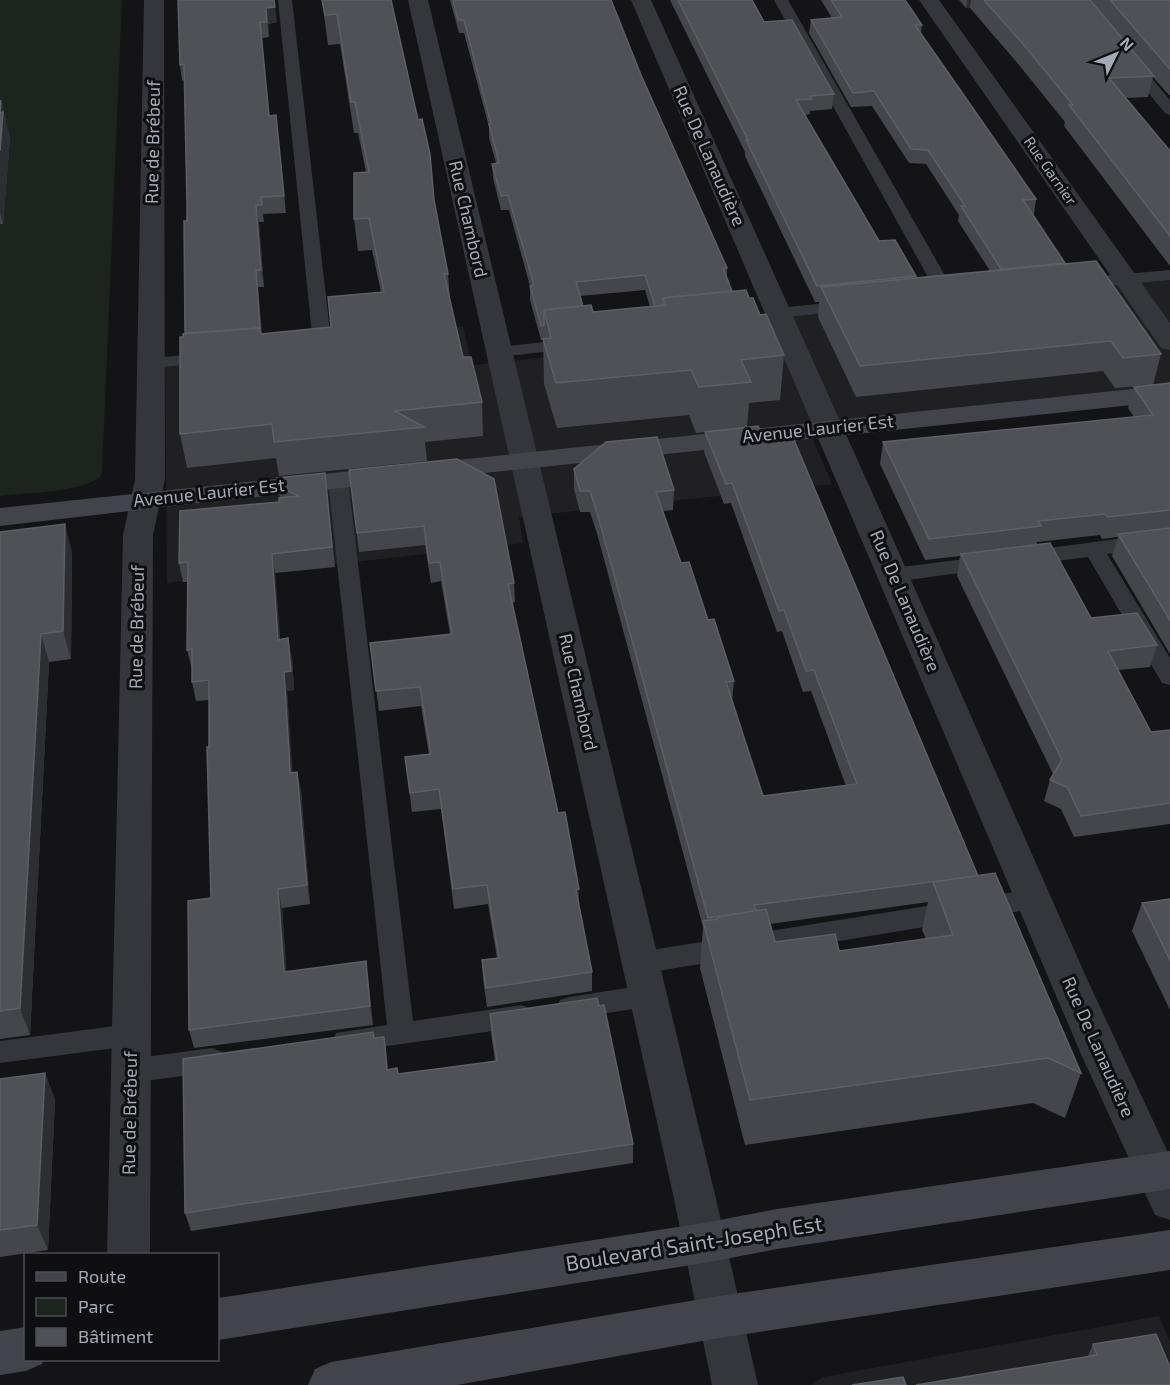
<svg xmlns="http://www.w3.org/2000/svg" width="1170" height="1385" viewBox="0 0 1170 1385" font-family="'Exo 2',sans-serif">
<rect width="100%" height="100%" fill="#141416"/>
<!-- built -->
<g fill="#202023">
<path d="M1170,276V466L1121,395L812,437L832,484L519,517L523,543L167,583L165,359L463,326L472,365L765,334L796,314Z"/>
<path d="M1159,1316L1170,1342V1385H812L823,1377Z"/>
</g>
<!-- green -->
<path fill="#1c241d" d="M0,0H122L102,473C95,492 20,493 0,496Z"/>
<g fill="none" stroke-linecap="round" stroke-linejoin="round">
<!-- lane -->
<g fill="#35363b" fill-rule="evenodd">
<path d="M278,0H292L332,349L329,353C321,355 314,356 306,354L303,350L306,346L313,344Z"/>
<path d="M774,0H788L956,295L953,299H941L938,295Z"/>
<path d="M1131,59L1136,60L1170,100V115L1165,113L1124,63Z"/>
<path d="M1170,270V280L1081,288L1075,287L1072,283L1075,279L1081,278Z"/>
<path d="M848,301L854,302L857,306L854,310L778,318L772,317L769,313L772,309L778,308Z"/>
<path d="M572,339L578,340L581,344L578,348L499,357L493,356L490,352L493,348L499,347Z"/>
<path d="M210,353L216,354L219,358L216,362L151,368L145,367L142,363L145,359L151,358Z"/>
<path d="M338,474L345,476L348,480L413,1021L521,1005L530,1008L534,1016L530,1024L521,1027L346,1052L336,1049L333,1041L336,1033L387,1025L328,480L331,476Z"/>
<path d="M1170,532V546L1107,554L1170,658V685L1162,683L1088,557L1026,565L1019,563L1016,558L1019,553L1026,551Z"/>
<path d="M988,556L995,558L998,563L995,568L894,582L887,580L883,575L887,570L894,568Z"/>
<path d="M1033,889L1042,892L1046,899L1042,906L1033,909L639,974L630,970L626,963L630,956L639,952Z"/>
<path d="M646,985L655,988L659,996L655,1004L646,1007L569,1019L560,1016L556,1008L560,1000L569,997Z"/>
<path d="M131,1024L140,1027L144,1035L140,1043L131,1046L0,1063V1041Z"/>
<path d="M212,1048L222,1052L226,1060L222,1068L212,1072L130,1083L120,1079L116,1071L120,1063L130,1059Z"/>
</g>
<!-- street -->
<g fill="#35363b" fill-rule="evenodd">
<path d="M144,0H164L165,479L153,535L150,1254H107L123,535L135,479Z"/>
<path d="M408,0H428L716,1199L758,1385H712L674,1199Z"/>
<path d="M631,0H651L888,528L1087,979L1170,1157V1220L1155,1215L1081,1054Z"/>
<path d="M919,0H939L1170,323V350L1161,348Z"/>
</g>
<!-- secondary -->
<g fill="#43444b" fill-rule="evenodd">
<path d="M1170,385V401L190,504L0,526V508Z"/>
<path d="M1170,1151V1189L777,1249L704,1263L218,1340V1298L704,1223L777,1209Z"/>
<path d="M1170,1230V1270L719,1338L457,1385H308L315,1369L331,1362L719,1296Z"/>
<path d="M26,1327V1360H44L42,1364L26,1371L0,1375V1331Z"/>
</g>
</g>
<!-- wall -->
<g fill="#45464b" fill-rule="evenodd">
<path d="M178,0L277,22L268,24L269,37L262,38L269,116L276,115L286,213L263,214L264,222H259L264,287H258L262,334L331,327L381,292L372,250L358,251L354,219L366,172L358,133H354L340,44L328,45L322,0H391L434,200L448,274L450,300L463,357L482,402L483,436L425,442L427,461L279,476L276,458L187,468L180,434L183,337L185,333L187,204L184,80L182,81L180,65Z"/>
<path d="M450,0H611L641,75L727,268V277L732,291L749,298L760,315L784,355L780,400L749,403L747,427L696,433L689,415L557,428L544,384L543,340H541L530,300V286L509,210H501L493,178L492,164L496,163L489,138V127L464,33H459ZM645,290L650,307L593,312L583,306L580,296Z"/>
<path d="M670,0H752L764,22L834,94L832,109L810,111V114L805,115L879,241L916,276V278L990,271L958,221L959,215L926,164L909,163L872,106L851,107L809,33L811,20L832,18L821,0H905L922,25L921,34L1036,199L1034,214H1032L1065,263L1161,354L1153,385L1115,388L1103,371L856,397L818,317L819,302H815L745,156V152Z"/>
<path d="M959,0H1170V95H1169L1153,77L1148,97L1126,98L1170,151V266L1064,126L1065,122L1019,65L970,8H966Z"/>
<path d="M0,101H1L10,138L3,224H0Z"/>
<path d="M1170,383V654L1112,556L1118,537L1102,539L1100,535L1037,542V544L1091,618L1157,645L1150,667L1118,670L1151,732L1170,730V824L1074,837L1061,809L1044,801L1050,780L1053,774L957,576L960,556L925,560L880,464L883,442L1134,417L1128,408L1134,387Z"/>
<path d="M705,432L765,443L978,876L1081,1073L1065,1118L1033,1103L745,1145L700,968L703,927L598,537L590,512H580L574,489V469L674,490L673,510L663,511L681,563L708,620L734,681L732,701L763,796L846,786L811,691L803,692L782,631L777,632L731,503L724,504L704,452ZM928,902L922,930L926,939L839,951L775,942L770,924Z"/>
<path d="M349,470L514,583L515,602L512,603L579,906L592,972V991L487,1007L483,979L482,960L497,958L488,904L454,909L441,809L412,812L405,757L429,755L421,706L379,711L370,643L450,634L441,581L431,583L425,545L359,552Z"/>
<path d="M325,473L335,567L275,573L280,639L292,658L294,690L287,691L292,773L297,772L301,791L310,904L282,908L286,972L366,961L373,1025L194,1048L189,1030L211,898L209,700L196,701L192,682V669L187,650L188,582H183L179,563L279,502L280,498L278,486Z"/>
<path d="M0,532L72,552L71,659L49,662L30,1035L0,1039Z"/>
<path d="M1170,899V1010L1132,931L1142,903Z"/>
<path d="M490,1014L633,1144V1163L191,1231L185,1213L374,1038L384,1037L388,1069L398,1074L495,1061L491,1033Z"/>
<path d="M45,1073L55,1100L48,1250L0,1257V1079Z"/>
<path d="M1093,1344L1170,1367L1088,1356Z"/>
</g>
<!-- shaded-wall -->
<g fill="#2d2e31">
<path d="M967,0H971L970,8H966Z"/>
<path d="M275,7L277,22L268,24L269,37L266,8Z"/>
<path d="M1,101L10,138L3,224L0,213V113Z"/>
<path d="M276,115L278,131L286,213L284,196Z"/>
<path d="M256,205L259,222L264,287L261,270Z"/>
<path d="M256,270L258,287L262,346L260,329Z"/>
<path d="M65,524L72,552L71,659L63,631Z"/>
<path d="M272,554L275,573L281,659L278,640Z"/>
<path d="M41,634L49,662L30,1035L20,1008Z"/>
<path d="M288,638L292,658L294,690L287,691L294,792L290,773L284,672Z"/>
<path d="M297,772L301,791L310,904L307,885Z"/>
<path d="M278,889L282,908L288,991L284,972Z"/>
<path d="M579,889V908L576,890Z"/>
<path d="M366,961L368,980L373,1025L370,1006Z"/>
<path d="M384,1037L387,1056L390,1088L387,1070Z"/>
<path d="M45,1073L55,1100L48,1250L37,1225Z"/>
</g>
<!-- building -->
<g fill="#505157" stroke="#5d5f66" stroke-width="1.5">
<path d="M178,0H274L275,7L266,8L267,22H260L269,116L276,115L284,196L261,197L262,205H256L261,270H256L260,329L258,328L185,333L184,221H187V204L184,64L180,65Z"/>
<path d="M322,0H391L418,120L422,119L430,154L434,200L448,274H444L463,357H471L482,402L395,411L424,427L274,442L272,424L180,434V337H183V334L258,328L261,334L331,327L328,297L384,292L369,218L354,219V173L369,172L355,102H351L337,14L325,15Z"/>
<path d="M453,0H611L641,75L727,268H723L732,291L663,298V306H655L645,275L576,282L583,306L544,310V325L541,326L530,286L534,285L508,195L501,196L492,164L499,163L489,124H491L464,20H458Z"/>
<path d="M678,0H752L764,22L792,20L834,94L810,96L812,99L796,100L879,241L895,240L916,276L817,286L746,140H748Z"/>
<path d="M831,0H905L922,25H915L1036,199L1023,200L1065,263L1001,269L961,206H965L928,150L911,149L874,91L853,93L811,20L842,17Z"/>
<path d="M984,0H1090L1154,76L1109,78L1170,151V236L1069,105H1073L1023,44Z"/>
<path d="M1110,0H1170V69Z"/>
<path d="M0,101H1L0,113L3,112L0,151Z"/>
<path d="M1096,261L1161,354L1123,358L1111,341L860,366L821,287Z"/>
<path d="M746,290L749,298H753L760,315L766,314L784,355L741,360L751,382L699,387L691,370L556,383L543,339L551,338L544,310L591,305L593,312L666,305L663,298Z"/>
<path d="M1170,383V510L1108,517L1105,514L1038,521L1041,526L929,539L883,442L1153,415L1134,387Z"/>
<path d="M758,426L765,443L794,440L978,876L754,905L756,911L708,918L598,516L590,491H580L574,469L606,442L657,437L674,490L656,492L681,563L689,562L708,620L714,619L734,681L726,682L763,796L857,784L814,670L806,671L784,610L779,611L732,483L726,484L705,432Z"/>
<path d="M457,459L494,479L514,583L508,584L558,813L565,812L579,889L576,890L592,972L486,988L482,960L499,958L487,885L453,889L439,789L410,793L405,757L431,754L420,687L376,691L370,643L452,634L440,562L429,563L424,526L357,533L349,470Z"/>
<path d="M325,473L332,547L272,554L278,640L288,638L291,671L284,672L289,753L290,773L297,772L307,885L278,889L284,972L366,961L370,1006L189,1030L188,901L211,898L207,747H209V680L192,682V649L187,650L188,562L179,563L180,511L279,502V498L298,496L278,486L277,478Z"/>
<path d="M65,524L63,631L41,634L20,1008L0,1011V532Z"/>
<path d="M1170,528V620L1118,534Z"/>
<path d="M1050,543L1091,618L1137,613L1157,645L1108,651L1151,732L1170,730V803L1081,816L1067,787L1050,780L1062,760L961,554Z"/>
<path d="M995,873L1081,1073L1048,1058L750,1100L703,921L718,919V917L766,909L775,942L835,934L839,951L953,935L933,882Z"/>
<path d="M1170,899V960L1142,903Z"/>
<path d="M597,998L599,1006L604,1005L633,1144L185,1213L183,1059L373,1032L374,1038L384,1037L387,1070L397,1068L398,1074L497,1061L490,1014Z"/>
<path d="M45,1073L37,1225L0,1230V1079Z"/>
<path d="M1156,1334L1170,1367V1385H916L1097,1355L1093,1344Z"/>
<path d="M903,1377L906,1385H852Z"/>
</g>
<g text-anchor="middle" stroke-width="6" stroke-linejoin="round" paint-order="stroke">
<!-- far-street labels -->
<g font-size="15" fill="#a5aab7" stroke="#0f0f11">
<text transform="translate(1050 171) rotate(55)" y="5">Rue Garnier</text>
</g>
<!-- street labels -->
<g font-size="18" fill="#a5aab7" stroke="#0f0f11">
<text transform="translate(153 142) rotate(-89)" y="6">Rue de Brébeuf</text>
<text transform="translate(709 156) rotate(66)" y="6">Rue De Lanaudière</text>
<text transform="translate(468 219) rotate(77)" y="6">Rue Chambord</text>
<text transform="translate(818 429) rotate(-6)" y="6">Avenue Laurier Est</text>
<text transform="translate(209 493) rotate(-6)" y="6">Avenue Laurier Est</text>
<text transform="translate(905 601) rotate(67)" y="6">Rue De Lanaudière</text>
<text transform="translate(137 627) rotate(-89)" y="6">Rue de Brébeuf</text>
<text transform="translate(578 692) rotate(77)" y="6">Rue Chambord</text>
<text transform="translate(1098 1047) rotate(66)" y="6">Rue De Lanaudière</text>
<text transform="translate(130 1113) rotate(-89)" y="6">Rue de Brébeuf</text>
</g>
<!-- near-street labels -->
<g font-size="21" fill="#a5aab7" stroke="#0f0f11">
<text transform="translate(694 1244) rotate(-9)" y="7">Boulevard Saint-Joseph Est</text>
</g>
</g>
<!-- legend -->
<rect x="24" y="1253" width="195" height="108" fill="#0f0f11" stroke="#4b4d53" stroke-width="1.5"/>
<rect x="36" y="1272" width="30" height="9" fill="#43444b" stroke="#4b4d53" stroke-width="1.5"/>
<text x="78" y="1283" font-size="18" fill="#a5aab7">Route</text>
<rect x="36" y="1298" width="30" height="18" fill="#1c241d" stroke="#4b4d53" stroke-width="1.5"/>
<text x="78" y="1313" font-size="18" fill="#a5aab7">Parc</text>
<rect x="36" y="1328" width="30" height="18" fill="#505157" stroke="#4b4d53" stroke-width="1.5"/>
<text x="78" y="1343" font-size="18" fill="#a5aab7">Bâtiment</text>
<!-- north arrow -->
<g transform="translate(1116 54) rotate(47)" stroke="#0f0f11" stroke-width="4.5" paint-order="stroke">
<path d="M0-4.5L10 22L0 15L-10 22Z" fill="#a5aab7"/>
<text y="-9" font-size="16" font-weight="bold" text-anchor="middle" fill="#a5aab7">N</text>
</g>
</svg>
